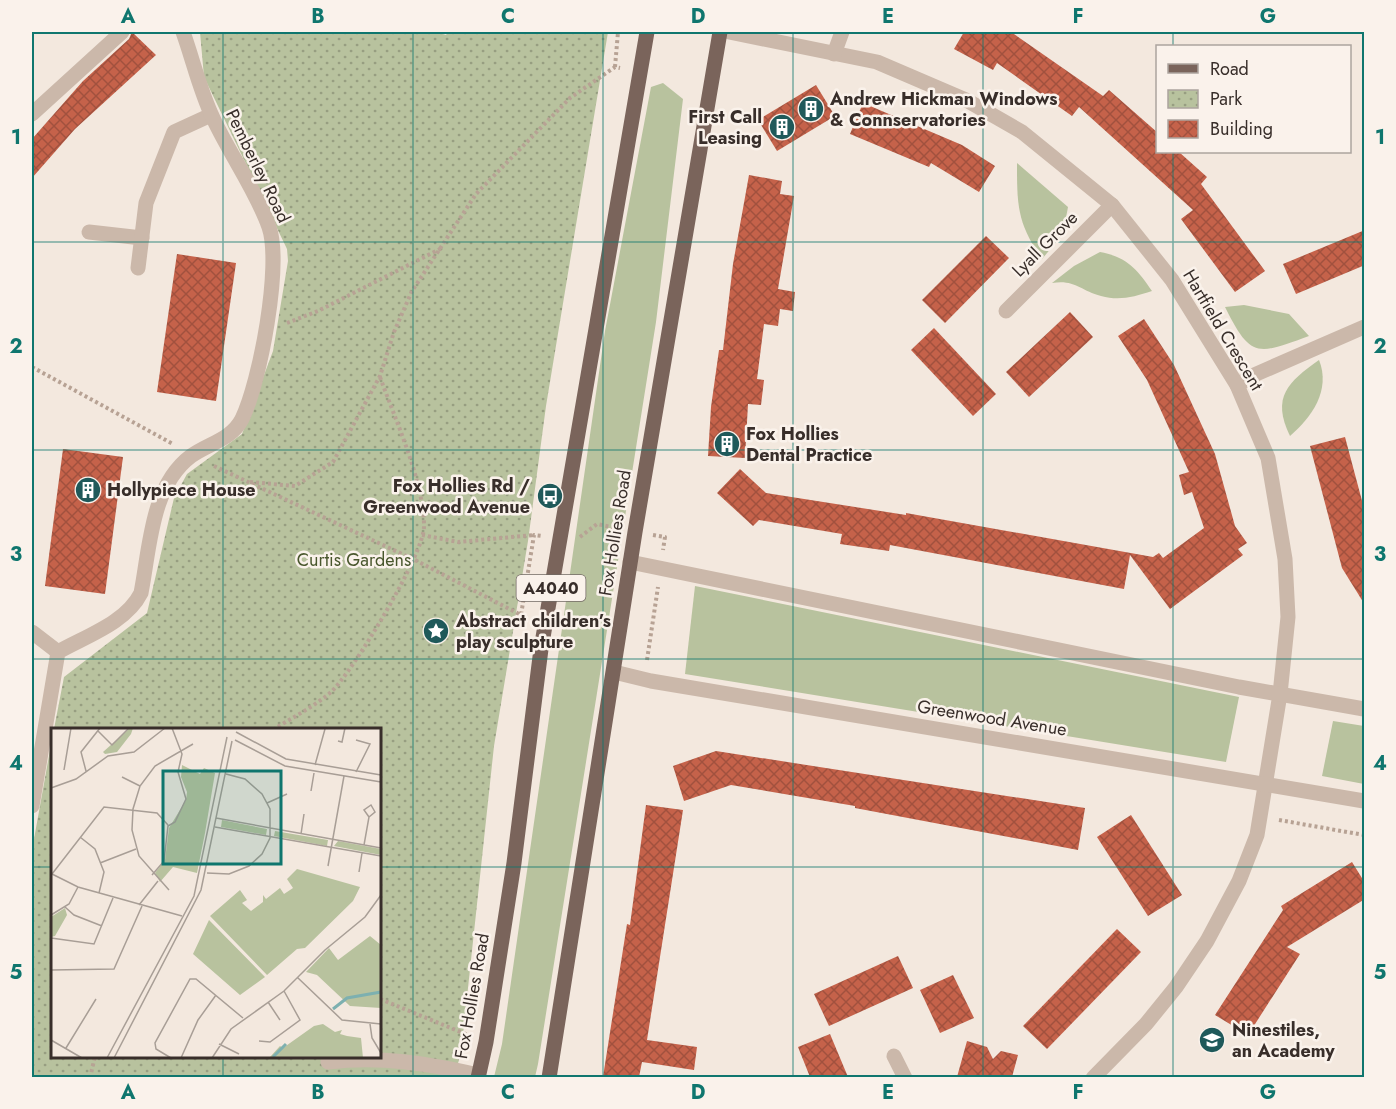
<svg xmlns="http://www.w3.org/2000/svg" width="1396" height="1109" viewBox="0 0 1396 1109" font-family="Jost,sans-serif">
<defs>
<pattern id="park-dots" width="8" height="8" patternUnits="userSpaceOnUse" patternTransform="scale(1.5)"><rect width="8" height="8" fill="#b8c29e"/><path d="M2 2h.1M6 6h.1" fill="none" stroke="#979e81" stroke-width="1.8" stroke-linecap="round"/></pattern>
<pattern id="building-cross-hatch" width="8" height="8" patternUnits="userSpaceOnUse" patternTransform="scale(1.5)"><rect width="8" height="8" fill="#c5624a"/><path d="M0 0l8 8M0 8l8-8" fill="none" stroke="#a1513e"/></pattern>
</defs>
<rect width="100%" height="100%" fill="#f3e8de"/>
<!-- grass -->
<g fill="#b8c29e">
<path d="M663,83L683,99L656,322L538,1064L535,1077H494L502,1044L605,331L651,87Z"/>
<path d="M1017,163L1068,207L1063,234L1042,259C1017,223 1017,205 1017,163Z"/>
<path d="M1100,252C1127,257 1137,269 1152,291C1134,297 1119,301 1101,296C1080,290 1074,279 1052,283L1074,266Z"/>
<path d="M1244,305L1289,314L1309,336C1257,355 1251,359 1225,307Z"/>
<path d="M1319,360C1331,390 1312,417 1290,436C1271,397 1288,382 1319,360Z"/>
<path d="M695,586L1239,697L1226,762L685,674Z"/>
<path d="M1333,721L1364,726V784L1322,776Z"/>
</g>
<!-- park -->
<path fill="url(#park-dots)" d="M200,32H437L446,35L448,32H608L546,406L528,541L494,746L461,1053L454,1077L32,1078L34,839L52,739V1056H380V730L54,729L64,677L147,613L174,498L187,474L242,434L273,351L288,261L287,249L204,77Z"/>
<!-- building -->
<g fill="url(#building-cross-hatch)">
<path d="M132,32L156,55L75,129L32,178V139L83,81L129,39Z"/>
<path d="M964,32H1011L1103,96L1109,90L1158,133V152H1179L1207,177L1201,184L1265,271L1235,292L1181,219L1193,210L1079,107L1072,116L997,63L993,70L954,49Z"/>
<path d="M816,85L835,116L777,151L758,120Z"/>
<path d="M863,103L962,145L995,166L979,192L931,163L929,167L850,134Z"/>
<path d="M749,175L782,181L780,194L794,196L778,289L795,292L793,311L780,309L778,326L764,324L757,379L764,380L761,405L748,404L745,458L708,456L711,407L719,350H723L733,264Z"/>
<path d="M1365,230V265L1296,294L1283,264Z"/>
<path d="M986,236L1009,258L945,323L922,300Z"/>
<path d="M177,254L236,263L216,401L157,392Z"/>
<path d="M1070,312L1093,337L1029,397L1006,372Z"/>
<path d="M1144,319L1174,365L1215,454L1235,526L1247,543L1238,549L1243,555L1170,609L1130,555L1124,589L890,545L889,551L840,544L842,534L759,520L753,526L717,493L740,469L766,493L906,515V513L1153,557L1159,553L1163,558L1204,528L1192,492L1184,495L1179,475L1189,472L1147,380L1118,336Z"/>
<path d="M934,328L996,394L973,416L911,350Z"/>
<path d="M1345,437L1365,512V605L1342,568L1310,446Z"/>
<path d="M63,449L123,457L105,594L45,586Z"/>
<path d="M716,751L1085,808L1078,850L855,808V806L731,785L684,801L673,766Z"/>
<path d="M646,805L683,810L647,1040L697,1047L694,1070L642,1062L639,1077H603L627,924L630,925Z"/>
<path d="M1131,815L1182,895L1148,916L1097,837Z"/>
<path d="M1352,862L1365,883V899L1287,947L1300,954L1248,1035L1215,1015L1283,910L1281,906Z"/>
<path d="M1117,929L1141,952L1047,1049L1023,1026Z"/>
<path d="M898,956L913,988L829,1026L814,994Z"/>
<path d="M953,975L974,1018L940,1033L920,990Z"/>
<path d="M830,1034L848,1077H810L798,1047Z"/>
<path d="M967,1041L987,1047L993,1059L1001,1051L1018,1055L1012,1077H957Z"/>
</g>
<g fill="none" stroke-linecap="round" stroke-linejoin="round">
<!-- path -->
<g stroke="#b7a294" stroke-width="4" stroke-dasharray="3 3" stroke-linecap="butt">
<path d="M615,67L618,32"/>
<path d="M287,323L318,311L442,248"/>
<path d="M32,367L173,444"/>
<path d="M214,466L415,560L521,615L534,535L542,536"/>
<path d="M250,482L295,486L333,462L380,376L394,332L412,291L476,194L570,98L615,67L620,68"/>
<path d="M422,535L458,542L534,535"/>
<path d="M653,535L665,537L663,550"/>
<path d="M580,537L597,524L616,528"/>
<path d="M647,660L658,587"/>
<path d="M273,730C291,718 314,707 331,692C352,673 425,553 424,526C424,482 395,419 380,377"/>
<path d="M1279,820L1364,835"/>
<path d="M380,999L468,1035"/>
<path d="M90,1078L95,1056"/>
</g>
<!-- minor -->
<g stroke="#cbb8aa" stroke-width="15">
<path d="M729,32L877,62L968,101L1022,132L1112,205L1172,280L1237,385L1268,458L1285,559L1288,617L1280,694L1257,835L1239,881L1207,941L1176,987L1146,1024L1093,1078"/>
<path d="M834,54L842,32"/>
<path d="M32,114L122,32"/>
<path d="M89,232L142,238"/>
<path d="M138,268L146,203L174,132L211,115"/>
<path d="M1006,311L1112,205"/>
<path d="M1237,385L1254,375L1364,327"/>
<path d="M630,562L1239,687L1364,709"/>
<path d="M32,632L58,652"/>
<path d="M614,672L651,681L1364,801"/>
<path d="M32,806L58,652C86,636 126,623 141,593C150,547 151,486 191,456C209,443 231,440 242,419C260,382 282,265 269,227C256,190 229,153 213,118C200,91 193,60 183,32"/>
<path d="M894,1056L905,1078"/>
<path d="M328,1062C381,1056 426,1063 478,1075"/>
</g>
<!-- major -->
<g stroke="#7a645b" stroke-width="15">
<path d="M478,1078L486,1042L514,863L541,649L647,32"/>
<path d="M549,1078L635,532L720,32"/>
</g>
</g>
<!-- grid -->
<path fill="none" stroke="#0f766e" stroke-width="1.5" stroke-opacity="0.55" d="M223,32V730M413,32V1078M603,32V1078M793,32V1078M983,32V1078M1173,32V46M1173,152V1078M32,242H1364M32,450H1364M32,659H1364M32,867H52M380,867H1364M223,1056V1078"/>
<!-- icons -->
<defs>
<g id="building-disc" transform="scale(1.35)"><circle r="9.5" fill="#1f595a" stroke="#faf2eb"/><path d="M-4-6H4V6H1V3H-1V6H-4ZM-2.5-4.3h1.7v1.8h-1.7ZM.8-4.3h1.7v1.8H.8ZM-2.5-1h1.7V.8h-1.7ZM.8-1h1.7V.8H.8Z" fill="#fff"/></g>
<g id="bus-disc" transform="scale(1.35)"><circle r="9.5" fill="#1f595a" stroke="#faf2eb"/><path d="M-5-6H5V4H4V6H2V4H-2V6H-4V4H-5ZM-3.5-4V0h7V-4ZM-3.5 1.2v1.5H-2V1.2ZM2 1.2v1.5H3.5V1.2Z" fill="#fff"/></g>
<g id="sight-disc" transform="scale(1.35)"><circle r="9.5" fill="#1f595a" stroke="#faf2eb"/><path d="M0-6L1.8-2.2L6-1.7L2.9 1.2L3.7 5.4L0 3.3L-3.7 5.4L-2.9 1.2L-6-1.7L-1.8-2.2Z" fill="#fff"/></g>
<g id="school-disc" transform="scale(1.35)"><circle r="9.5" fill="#1f595a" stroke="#faf2eb"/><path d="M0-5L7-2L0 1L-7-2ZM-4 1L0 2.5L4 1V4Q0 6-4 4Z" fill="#fff"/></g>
</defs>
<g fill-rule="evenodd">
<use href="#building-disc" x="811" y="109"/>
<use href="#building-disc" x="782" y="127"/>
<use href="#building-disc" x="727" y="444"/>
<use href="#building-disc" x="88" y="490"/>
<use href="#bus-disc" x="550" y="496"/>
<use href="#sight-disc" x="436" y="631"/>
<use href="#school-disc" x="1212" y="1040"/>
</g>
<g text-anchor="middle" stroke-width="5" stroke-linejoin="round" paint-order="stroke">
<!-- shield labels -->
<rect fill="#faf2eb" stroke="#726964" stroke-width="1.5" x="516.5" y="575" width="69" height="26" rx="4.5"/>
<g font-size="16" font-weight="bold" fill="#382e2a">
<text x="551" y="594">A4040</text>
</g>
<!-- poi labels -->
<g font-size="18" font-weight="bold" fill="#382e2a" stroke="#faf2eb" text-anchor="start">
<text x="830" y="105">Andrew Hickman Windows<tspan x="830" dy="21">&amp; Connservatories</tspan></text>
<text x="762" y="123" text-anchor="end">First Call<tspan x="762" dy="21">Leasing</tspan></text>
<text x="746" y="440">Fox Hollies<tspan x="746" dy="21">Dental Practice</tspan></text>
<text x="530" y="492" text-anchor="end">Fox Hollies Rd /<tspan x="530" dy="21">Greenwood Avenue</tspan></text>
<text x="107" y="496">Hollypiece House</text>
<text x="456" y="627">Abstract children’s<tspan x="456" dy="21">play sculpture</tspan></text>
<text x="1232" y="1036">Ninestiles,<tspan x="1232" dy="21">an Academy</tspan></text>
</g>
<!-- street labels -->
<g font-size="18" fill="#382e2a" stroke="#faf2eb">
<text transform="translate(258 166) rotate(64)" y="6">Pemberley Road</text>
<text transform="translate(1045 244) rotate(-45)" y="6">Lyall Grove</text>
<text transform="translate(1223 330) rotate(59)" y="6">Hartfield Crescent</text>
<text transform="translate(615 533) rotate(-81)" y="6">Fox Hollies Road</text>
<text transform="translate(992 718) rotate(9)" y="6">Greenwood Avenue</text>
<text transform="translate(472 996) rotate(-80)" y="6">Fox Hollies Road</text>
</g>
<!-- park labels -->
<g font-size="18" fill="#49572d" stroke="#faf2eb">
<text x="354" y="566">Curtis Gardens</text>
</g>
</g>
<!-- overview -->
<g transform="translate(51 728)">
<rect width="330" height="330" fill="#f3e8de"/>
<path d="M79,0H82L80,6L66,24L54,26L52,24ZM171,92L216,101L215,107L170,99ZM224,103L277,112L276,118L223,108ZM287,113L330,121V127L283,118ZM14,180L16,187L4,208L0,209V189Z" fill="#b8c29e"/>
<path d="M131,37L149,46L153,40L164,45L154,105L146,145L122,139L109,154L104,145L114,132L118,100L135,72L136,64L130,49ZM246,141L309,159L302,173L254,220L246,221L216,247L159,188L189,162L196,172L191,175L200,183L212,174V167L215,171L229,160L233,166L242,160L236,151ZM158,192L214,249L189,267L142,226ZM319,208L330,217V280L299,278L266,247L255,244L278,220L287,232ZM272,296L284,304L291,302L289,306L296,308L310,310L312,330L219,329L229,318L232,320L263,298Z" fill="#b8c29e"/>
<path fill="none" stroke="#7db0b0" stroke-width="3" d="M282,281L296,270L330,264M222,329L235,316"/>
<path fill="none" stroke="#a89e96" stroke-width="1.5" d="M47,3L61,17L78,0M185,4L235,31L330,47M184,12L234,38L330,54M287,13L291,14L294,0M264,37L274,1M13,42L20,0M35,43L30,24L49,0M305,44L319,16L305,12M71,49L89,58M0,60L25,51L57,28L83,24L114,0M260,63L263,45M216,75L236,66M165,90L330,120M164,99L330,128M250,106L253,86M29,109L44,121L53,144L48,165M313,117L318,89L313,82L320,77L324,84L318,89M49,135L85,121M277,138L293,48M308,144L311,125M156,145L178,146L198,138L211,126L219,110V81L211,66L194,51L175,46M1,146L53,79L106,85L117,97M1,146L27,159L131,188M101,147L113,133L117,98L124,94L135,71L127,44L131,26L121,0M118,162L88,128L81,102L82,81L89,58L104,38L142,16M88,177L107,153M14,179L23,187L51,198M0,187L18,176L27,159M0,210L43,216L62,170M0,242L63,241L91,178M247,250L291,292L330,296M217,274L229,292M319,296L321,310L330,325M0,312L31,330M208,313L219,314L249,292L233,263M168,316L188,326M15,320L45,271M56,330L143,168L176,9M63,330L150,162L181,13M120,330L105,321L104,315L139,251H145L192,290M130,330L147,292L165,267M161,330L180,301L233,263L274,222L314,189L330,167"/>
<path fill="#0f766e" fill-opacity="0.15" stroke="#0f766e" stroke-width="3" d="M112,43H230V136H112Z"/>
<rect width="330" height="330" fill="none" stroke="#382e2a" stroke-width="3"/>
</g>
<!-- border -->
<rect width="1396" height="1109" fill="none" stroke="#faf2eb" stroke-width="66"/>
<!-- legend -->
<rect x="1156" y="45" width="195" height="108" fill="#faf2eb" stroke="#aca49e" stroke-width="1.5"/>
<rect x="1168" y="64" width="30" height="9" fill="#7a645b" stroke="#aca49e" stroke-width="1.5"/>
<text x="1210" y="75" font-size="18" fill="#382e2a">Road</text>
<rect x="1168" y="90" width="30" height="18" fill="url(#park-dots)" stroke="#aca49e" stroke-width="1.5"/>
<text x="1210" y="105" font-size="18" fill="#382e2a">Park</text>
<rect x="1168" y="120" width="30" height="18" fill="url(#building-cross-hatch)" stroke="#aca49e" stroke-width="1.5"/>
<text x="1210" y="135" font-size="18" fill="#382e2a">Building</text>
<rect x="33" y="33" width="1330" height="1043" fill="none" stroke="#0f766e" stroke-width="2"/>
<g font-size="20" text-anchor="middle" font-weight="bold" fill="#0f766e">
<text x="128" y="23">A</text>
<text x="318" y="23">B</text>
<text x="508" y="23">C</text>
<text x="698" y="23">D</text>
<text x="888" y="23">E</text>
<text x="1078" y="23">F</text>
<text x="1268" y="23">G</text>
<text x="16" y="144">1</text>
<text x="1380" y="144">1</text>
<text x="16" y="353">2</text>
<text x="1380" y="353">2</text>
<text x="16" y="561">3</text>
<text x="1380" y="561">3</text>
<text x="16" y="770">4</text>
<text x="1380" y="770">4</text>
<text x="16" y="979">5</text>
<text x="1380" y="979">5</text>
<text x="128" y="1099">A</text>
<text x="318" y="1099">B</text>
<text x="508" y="1099">C</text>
<text x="698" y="1099">D</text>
<text x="888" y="1099">E</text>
<text x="1078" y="1099">F</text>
<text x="1268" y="1099">G</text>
</g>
</svg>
